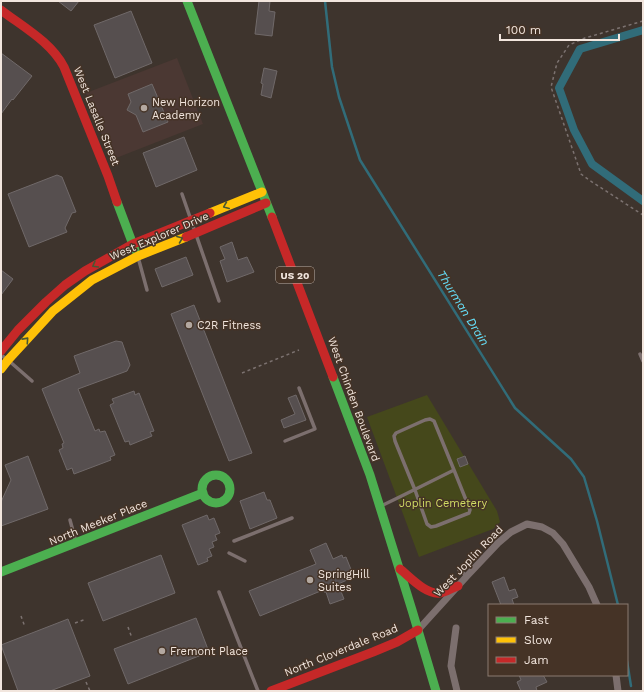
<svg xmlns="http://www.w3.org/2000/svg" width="644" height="692" viewBox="0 0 644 692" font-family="'Work Sans',sans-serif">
<rect width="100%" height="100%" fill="#3e342d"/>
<!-- education -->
<path fill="#4b3833" d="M177,58L203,124L111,160L86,93Z"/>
<!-- green -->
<path fill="#45481b" d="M427,395L497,511L500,522L493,529L419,557L367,417Z"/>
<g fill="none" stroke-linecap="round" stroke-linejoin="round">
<!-- stream -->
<g stroke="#316c79" stroke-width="2.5">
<path d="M325,1L332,67L339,97L360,160L515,408L571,459L584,477L597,521L618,605"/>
<path d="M627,661L631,686"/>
</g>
<!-- canal -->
<path stroke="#316c79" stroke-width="8" d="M643,30L580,49L559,88L574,130L592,164L643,201"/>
</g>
<!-- building -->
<g fill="#564f4f" stroke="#706969">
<path d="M58,1H79L71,11Z"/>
<path d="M259,1H270L269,11L275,12L272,36L255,34Z"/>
<path d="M131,11L152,63L115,78L94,25Z"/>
<path d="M1,53L32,76L13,100L12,99L1,114Z"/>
<path d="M264,68L277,71L271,98L261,95L263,84L261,83Z"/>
<path d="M152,84L168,122L143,132L136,115L127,110L131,102L128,94Z"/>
<path d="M184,137L197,170L156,187L143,153Z"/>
<path d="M57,175L62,177L76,212L72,213L65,228L67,232L29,247L8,194Z"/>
<path d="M232,242L238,260L247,257L254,272L227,282L220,261L225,259L220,247Z"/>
<path d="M186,257L193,275L162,287L155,269Z"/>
<path d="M1,270L13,279L1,295Z"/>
<path d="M194,305L252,453L229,461L171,314Z"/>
<path d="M116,341L122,342L130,365L127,371L78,389L95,431L99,429L100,432L105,431L115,455L110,457L111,460L74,474L72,468L67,470L59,450L63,448L62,444L64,443L42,389L80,373L74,356Z"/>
<path d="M134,391L135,395L139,393L154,431L150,432L152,436L130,445L129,441L125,442L110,405L114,403L112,399Z"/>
<path d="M296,395L306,420L284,428L281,420L295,414L288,398Z"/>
<path d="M28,456L48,509L1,526V502L11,480L5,465Z"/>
<path d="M465,456L468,464L460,467L457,459Z"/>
<path d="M264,492L267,500H270L277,518L250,529L240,501Z"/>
<path d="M207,515L209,520L214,518L220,533L215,535L217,540L212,542L214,547L209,549L212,556L207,558L208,561L198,565L182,525Z"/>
<path d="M326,543L333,559L342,555L343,558L346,557L354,577L338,584L344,599L330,604L326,592H324L323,590L260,616L249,591L316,564L310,550Z"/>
<path d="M161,555L175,593L103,621L88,583Z"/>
<path d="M504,577L509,591L515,589L518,597L512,599L514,605H501L492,582Z"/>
<path d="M196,618L209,652L128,684L114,649Z"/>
<path d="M68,619L90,676L50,691H18L1,645Z"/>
<path d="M519,675H543L547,682L536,687L537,691H521L517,682L521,680Z"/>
</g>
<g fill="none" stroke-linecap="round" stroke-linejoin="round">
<!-- path -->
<g stroke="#7c7270" stroke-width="1.5" stroke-dasharray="3 3" stroke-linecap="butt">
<path d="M643,21L585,38L569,45L557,63L551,87L581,174L589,180L643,215"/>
<path d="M242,373L299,350"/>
<path d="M21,616L25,627"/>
<path d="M75,623L86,619"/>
<path d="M128,627L132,638"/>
<path d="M86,682L90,691"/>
</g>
<!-- lane -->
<g stroke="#7c6f6e" stroke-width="3.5">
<path d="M182,194L219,301"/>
<path d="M138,257L147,290"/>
<path d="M640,354L643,361"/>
<path d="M1,355L8,360L32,381"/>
<path d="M285,441L315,429L299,388"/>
<path d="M381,506C406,494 430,482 454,470L434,421L430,419L425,420L396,433L394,436L395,441L415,490L427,524L431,527L436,526L469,513L470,510L454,470"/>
<path d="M70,520L76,542"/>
<path d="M234,541L292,518"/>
<path d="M229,553L245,561"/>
<path d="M459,570L467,576"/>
<path d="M219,592L258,691"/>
</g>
<!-- street -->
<g stroke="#7c6f6e" stroke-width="7">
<path d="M456,628L451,666L457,691"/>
<path d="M418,630L467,576L498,543L511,532L527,524L542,527L553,533L563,544L589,587L597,605"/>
<path d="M616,675L618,691"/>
</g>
<!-- fast -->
<g stroke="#4caf50" stroke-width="9">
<path d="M187,1L272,217"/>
<path d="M117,202L135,250"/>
<path d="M333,377L370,475L412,610L436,691"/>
<circle cx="216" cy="489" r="14"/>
<path d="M1,572L203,493"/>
</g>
<!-- slow -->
<g stroke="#ffc107" stroke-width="9">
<path d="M210,213L262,192"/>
<path d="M1,369L8,360L53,311L92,280L138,256L186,237"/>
</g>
<!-- jam -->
<g stroke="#c62828" stroke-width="9">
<path d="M1,10C23,27 51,42 64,67L108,176L117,202"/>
<path d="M272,217L333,377"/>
<path d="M186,237L266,203"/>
<path d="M1,351L18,330L46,302L65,285L85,271L133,244L210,213"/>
<path d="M400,569C410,577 426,595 440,593C446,592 452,588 458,586"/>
<path d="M271,691L373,652L397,642L418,630"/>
</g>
</g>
<!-- one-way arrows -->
<defs><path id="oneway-chevron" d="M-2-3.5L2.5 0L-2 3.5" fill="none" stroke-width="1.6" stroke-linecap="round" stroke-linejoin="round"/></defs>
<g stroke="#475833">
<use href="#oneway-chevron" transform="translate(226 206) rotate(157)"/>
<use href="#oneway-chevron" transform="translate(180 239) rotate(-22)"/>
<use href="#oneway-chevron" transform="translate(95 265) rotate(150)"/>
<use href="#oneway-chevron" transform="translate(26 340) rotate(-48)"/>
</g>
<!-- markers -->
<g fill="#b3a8a0" stroke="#453326" stroke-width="1.5">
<circle cx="144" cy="108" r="4"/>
<circle cx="189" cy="325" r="4"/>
<circle cx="310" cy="580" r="4"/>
<circle cx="162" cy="651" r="4"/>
</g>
<g text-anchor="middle" stroke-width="3" stroke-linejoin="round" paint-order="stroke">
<!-- shield labels -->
<rect fill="#453326" stroke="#beb0a7" stroke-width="1" x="276" y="267" width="38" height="16" rx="3"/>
<g font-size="10" font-weight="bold" fill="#f2e6de">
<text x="295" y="279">US 20</text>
</g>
<!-- poi labels -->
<g font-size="11" fill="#f2e6de" stroke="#453326" text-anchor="start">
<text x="152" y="106">New Horizon<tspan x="152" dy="13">Academy</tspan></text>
<text x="197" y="329">C2R Fitness</text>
<text x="318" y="578">SpringHill<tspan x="318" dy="13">Suites</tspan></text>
<text x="170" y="655">Fremont Place</text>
</g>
<!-- street labels -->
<g font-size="11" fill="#f2e6de" stroke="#453326">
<text transform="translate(97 116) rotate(68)" y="4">West Lasalle Street</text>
<text transform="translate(159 236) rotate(-23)" y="4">West Explorer Drive</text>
<text transform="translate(354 399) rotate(70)" y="4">West Chinden Boulevard</text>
<text transform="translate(98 522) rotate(-22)" y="4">North Meeker Place</text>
<text transform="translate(468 561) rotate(-46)" y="4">West Joplin Road</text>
<text transform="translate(341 650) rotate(-22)" y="4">North Cloverdale Road</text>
</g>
<!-- park labels -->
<g font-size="11" fill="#d1dd64" stroke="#453326">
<text x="443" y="507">Joplin Cemetery</text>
</g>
<!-- water labels -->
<g font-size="12" font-style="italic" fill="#63e0fd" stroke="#453326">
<text transform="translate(463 308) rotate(58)" y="4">Thurman Drain</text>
</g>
</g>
<!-- border -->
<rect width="644" height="692" fill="none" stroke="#f2e6de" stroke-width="4"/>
<!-- legend -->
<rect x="488" y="604" width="140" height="72" fill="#453326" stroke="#8a7b70"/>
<rect x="496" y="617" width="20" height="6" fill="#4caf50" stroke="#8a7b70"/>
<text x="524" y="624" font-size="12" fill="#f2e6de">Fast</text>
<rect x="496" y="637" width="20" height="6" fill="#ffc107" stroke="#8a7b70"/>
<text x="524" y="644" font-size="12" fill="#f2e6de">Slow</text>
<rect x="496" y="657" width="20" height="6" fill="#c62828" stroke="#8a7b70"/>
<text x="524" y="664" font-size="12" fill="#f2e6de">Jam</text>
<!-- scale -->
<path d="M500 34v6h119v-6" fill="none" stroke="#f2e6de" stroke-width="2"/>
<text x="506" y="34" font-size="12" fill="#f2e6de" stroke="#453326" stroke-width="3" paint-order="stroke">100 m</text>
</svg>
